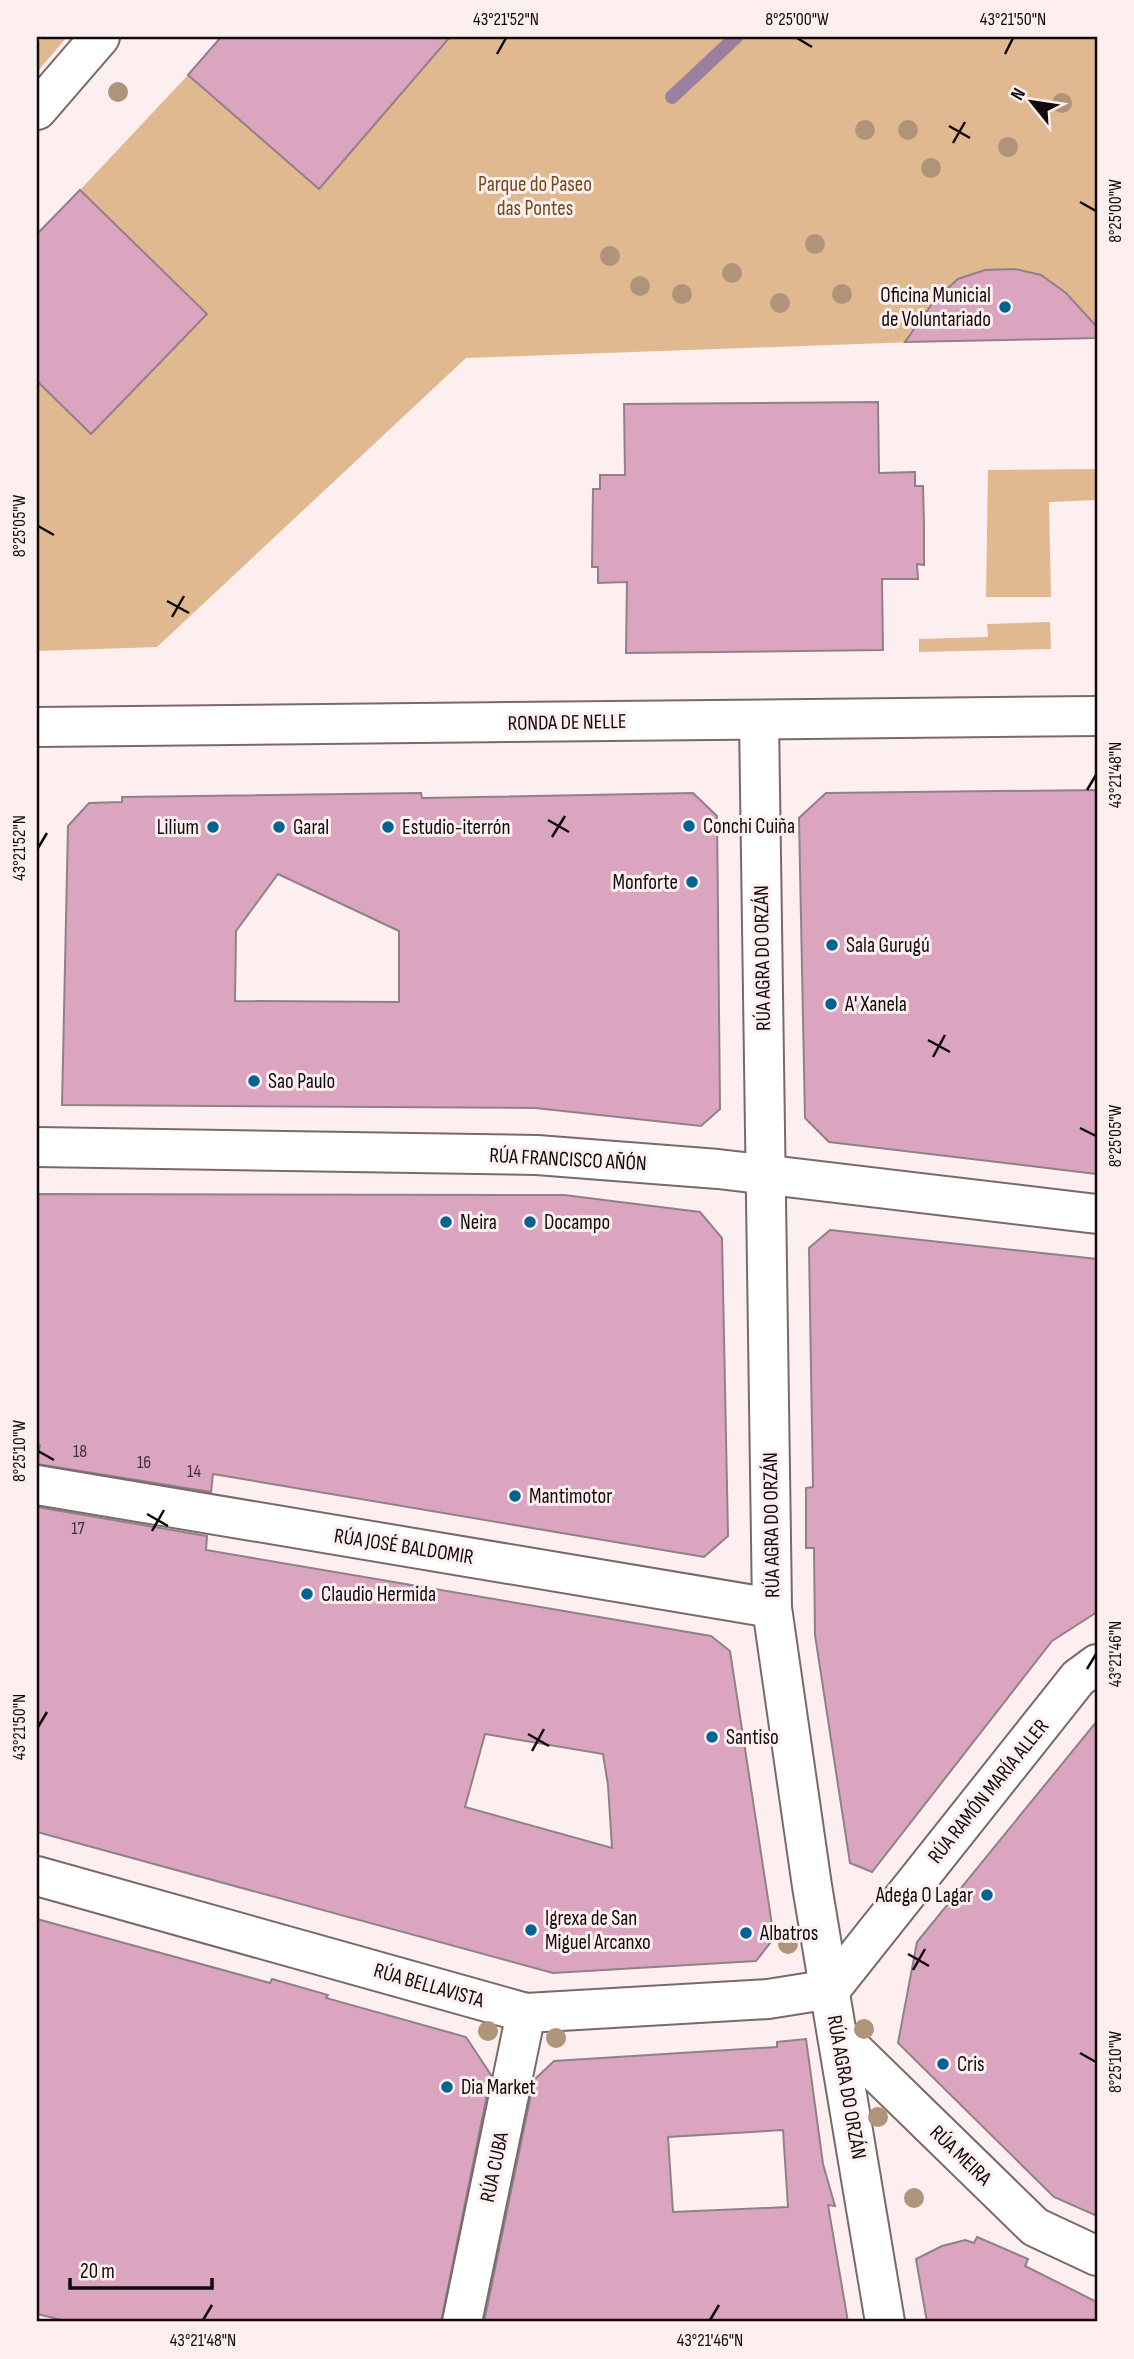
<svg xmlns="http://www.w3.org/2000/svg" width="1134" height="2359" viewBox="0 0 1134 2359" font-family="'Sofia Sans Condensed',sans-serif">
<rect width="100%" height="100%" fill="#fdeeef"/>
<!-- green -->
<g fill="#e0b991">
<path d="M43,37H67L37,72V44Z"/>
<path d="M423,37H1097V338H1094C1082,304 1070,296 1041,275L922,319L913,342L466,358L157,647L37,651V381L91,433L207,314L80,190L188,75L319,189L438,50Z"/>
<path d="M1096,469L1097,500L1049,502L1051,597H986L988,470Z"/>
<path d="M1050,622L1051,649L919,652V639L988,637L987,624Z"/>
</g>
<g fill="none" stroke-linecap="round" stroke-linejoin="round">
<!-- stream -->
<path stroke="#9a7f9e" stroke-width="14" d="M672,97L736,37"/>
</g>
<!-- building -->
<g fill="#dba5c0" stroke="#908189" stroke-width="2" fill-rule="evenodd">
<path d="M221,37H450L319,189L188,75Z"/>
<path d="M80,190L207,314L91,434L37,381V234Z"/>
<path d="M1015,269L1041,275L1066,293L1097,327V338L905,342L935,300L958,279L985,270Z"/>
<path d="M878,402L879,473L915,472V486H923L924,524V565L917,564L918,579H882L883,650L626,653L627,582L598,583V567H592L593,489H600V475H625L624,404Z"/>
<path d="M1097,790V1174L829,1142L805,1118L799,818L826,793Z"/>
<path d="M421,793L422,798L693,793L717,816L720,1109L701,1126L535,1108L62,1105L68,826L89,803L122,802V797ZM278,874L399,931V1002L235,1001L236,931Z"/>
<path d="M37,1194L564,1195L700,1212L722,1238L728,1536L704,1557L213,1474L211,1492L37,1464L40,1445L37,1444Z"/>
<path d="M830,1230L1097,1259V1612L1052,1641L872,1872L850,1863L815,1635L814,1548H806V1488L813,1487L809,1248Z"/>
<path d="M37,1507L207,1536L206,1550L711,1636L730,1651L774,1938L756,1961L553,1973L37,1832ZM485,1734L603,1754L608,1785L612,1848L465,1807Z"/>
<path d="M1097,1721V2216L1054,2197L898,2043L917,1942Z"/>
<path d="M37,1919L270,1983L272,1979L328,1995L326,1998L466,2037L491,2075L441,2322H70L37,2314Z"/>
<path d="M806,2039L823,2164L835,2206L828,2205L848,2322H484L534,2080L554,2061L777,2047V2042ZM783,2130L788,2207L673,2212L668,2137Z"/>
<path d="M977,2237L1028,2259L1025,2266L1097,2302V2322H927L916,2259L942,2246L965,2240L974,2243Z"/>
</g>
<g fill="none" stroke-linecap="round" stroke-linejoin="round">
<!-- minor casing -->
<g stroke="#79696a" stroke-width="42">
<g id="minor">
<path d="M37,110L100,37"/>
<path d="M759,720L772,1608L812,1886L885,2322"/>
<path d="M37,727L1097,716"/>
<path d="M37,1147L537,1155L718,1169L1097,1214"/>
<path d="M37,1485L772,1608"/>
<path d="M37,1876L526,2013L768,1999L831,1989L1078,1678L1097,1664"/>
<path d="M837,2034L1035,2227L1097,2256"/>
<path d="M462,2322L526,2013"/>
</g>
</g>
<!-- minor -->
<use href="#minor" stroke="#fff" stroke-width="38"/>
</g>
<!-- trees -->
<g fill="#b09479">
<circle cx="118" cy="92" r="10"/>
<circle cx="1062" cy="103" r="10"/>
<circle cx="865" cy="130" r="10"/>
<circle cx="908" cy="130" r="10"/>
<circle cx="1008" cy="147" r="10"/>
<circle cx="931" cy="168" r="10"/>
<circle cx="815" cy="244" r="10"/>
<circle cx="610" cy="256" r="10"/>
<circle cx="732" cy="273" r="10"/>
<circle cx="640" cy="286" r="10"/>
<circle cx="682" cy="294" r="10"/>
<circle cx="842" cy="294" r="10"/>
<circle cx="780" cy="303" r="10"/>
<circle cx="788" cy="1944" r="10"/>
<circle cx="864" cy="2029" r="10"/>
<circle cx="488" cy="2031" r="10"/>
<circle cx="556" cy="2038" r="10"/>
<circle cx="878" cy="2117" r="10"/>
<circle cx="914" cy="2198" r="10"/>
</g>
<!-- ticks -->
<path fill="none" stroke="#100a0b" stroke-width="2.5" d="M797,38L812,47M497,54L506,38M1005,54L1013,38M949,126L970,138M953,143L965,122M1080,202L1096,211M38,526L54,535M167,601L189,613M172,617L184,596M1087,790L1096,775M548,820L569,832M552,837L565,816M38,848L47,833M928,1040L950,1052M933,1057L945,1035M1080,1128L1096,1136M38,1451L54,1460M147,1514L168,1526M152,1531L164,1510M1087,1669L1096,1654M38,1727L47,1712M528,1734L549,1746M532,1751L544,1729M908,1954L929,1966M913,1970L925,1949M1080,2053L1096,2062M203,2320L212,2305M710,2320L719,2305"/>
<!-- markers -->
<g fill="#006392" stroke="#fdeeef" stroke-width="2.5">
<circle cx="1005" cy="307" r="7"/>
<circle cx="689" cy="826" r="7"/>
<circle cx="213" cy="827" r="7"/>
<circle cx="279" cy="827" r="7"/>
<circle cx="388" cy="827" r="7"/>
<circle cx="692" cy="882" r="7"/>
<circle cx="832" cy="945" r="7"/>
<circle cx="831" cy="1004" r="7"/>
<circle cx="254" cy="1081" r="7"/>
<circle cx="446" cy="1222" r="7"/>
<circle cx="530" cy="1222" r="7"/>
<circle cx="515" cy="1496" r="7"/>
<circle cx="307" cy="1594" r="7"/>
<circle cx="712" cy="1737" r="7"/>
<circle cx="987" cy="1895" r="7"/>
<circle cx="531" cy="1930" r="7"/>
<circle cx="746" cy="1933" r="7"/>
<circle cx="943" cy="2064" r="7"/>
<circle cx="447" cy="2087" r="7"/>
</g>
<g text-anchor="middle" stroke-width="6" stroke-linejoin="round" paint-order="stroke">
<!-- number labels -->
<g font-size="18" fill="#433138">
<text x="80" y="1457">18</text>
<text x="144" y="1468">16</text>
<text x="194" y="1477">14</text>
<text x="78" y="1534">17</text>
</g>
<!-- park labels -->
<g font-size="21" fill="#714a19" stroke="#fdeeef">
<text x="535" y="191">Parque do Paseo<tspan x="535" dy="24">das Pontes</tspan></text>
</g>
<!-- poi labels -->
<g font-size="21" fill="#100a0b" stroke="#fdeeef" text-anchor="start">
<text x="991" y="302" text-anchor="end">Oficina Municial<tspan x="991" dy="24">de Voluntariado</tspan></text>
<text x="703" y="833">Conchi Cuiña</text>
<text x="199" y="834" text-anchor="end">Lilium</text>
<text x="293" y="834">Garal</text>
<text x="402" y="834">Estudio-iterrón</text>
<text x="678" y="889" text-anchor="end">Monforte</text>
<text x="846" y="952">Sala Gurugú</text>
<text x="845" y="1011">A' Xanela</text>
<text x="268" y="1088">Sao Paulo</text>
<text x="460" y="1229">Neira</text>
<text x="544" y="1229">Docampo</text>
<text x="529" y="1503">Mantimotor</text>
<text x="321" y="1601">Claudio Hermida</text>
<text x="726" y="1744">Santiso</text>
<text x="973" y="1902" text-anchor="end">Adega O Lagar</text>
<text x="545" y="1925">Igrexa de San<tspan x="545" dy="24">Miguel Arcanxo</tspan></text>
<text x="760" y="1940">Albatros</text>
<text x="957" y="2071">Cris</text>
<text x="461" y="2094">Dia Market</text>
</g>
<!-- street labels -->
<g font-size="21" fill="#100a0b" stroke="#fdeeef">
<text transform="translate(567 722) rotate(-1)" y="7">RONDA DE NELLE</text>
<text transform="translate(762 958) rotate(-91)" y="7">RÚA AGRA DO ORZÁN</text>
<text transform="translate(568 1159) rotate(3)" y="7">RÚA FRANCISCO AÑÓN</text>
<text transform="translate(771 1525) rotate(-91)" y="7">RÚA AGRA DO ORZÁN</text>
<text transform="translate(404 1546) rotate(9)" y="7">RÚA JOSÉ BALDOMIR</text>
<text transform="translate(988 1791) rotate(-51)" y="7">RÚA RAMÓN MARÍA ALLER</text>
<text transform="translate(429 1985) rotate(16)" y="7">RÚA BELLAVISTA</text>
<text transform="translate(847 2087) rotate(80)" y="7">RÚA AGRA DO ORZÁN</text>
<text transform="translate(961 2155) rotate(44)" y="7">RÚA MEIRA</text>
<text transform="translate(494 2167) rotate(-78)" y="7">RÚA CUBA</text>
</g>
</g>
<!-- border -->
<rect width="1134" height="2359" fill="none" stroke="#fdeeef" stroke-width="77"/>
<!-- north arrow -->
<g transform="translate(1032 102) rotate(300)" stroke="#fdeeef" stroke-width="5" paint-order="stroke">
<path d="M0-5L12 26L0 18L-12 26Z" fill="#100a0b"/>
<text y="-10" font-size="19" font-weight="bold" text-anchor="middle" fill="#100a0b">N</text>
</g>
<!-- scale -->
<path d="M70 2278v10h142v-10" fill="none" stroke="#100a0b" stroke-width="3.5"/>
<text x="80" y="2278" font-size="21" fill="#100a0b" stroke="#fdeeef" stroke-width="5" paint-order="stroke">20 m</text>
<rect x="38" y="38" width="1058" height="2282" fill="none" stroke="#100a0b" stroke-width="2.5"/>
<g font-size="18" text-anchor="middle" fill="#100a0b">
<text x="506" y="25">43°21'52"N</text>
<text x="797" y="25">8°25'00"W</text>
<text x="1013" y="25">43°21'50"N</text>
<text transform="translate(1115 211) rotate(-90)" y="6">8°25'00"W</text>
<text transform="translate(19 526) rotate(-90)" y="6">8°25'05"W</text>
<text transform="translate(1115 775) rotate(-90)" y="6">43°21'48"N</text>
<text transform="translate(19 848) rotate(-90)" y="6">43°21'52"N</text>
<text transform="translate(1115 1136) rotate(-90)" y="6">8°25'05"W</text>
<text transform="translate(19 1451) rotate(-90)" y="6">8°25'10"W</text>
<text transform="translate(1115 1654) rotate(-90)" y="6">43°21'46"N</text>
<text transform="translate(19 1727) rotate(-90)" y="6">43°21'50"N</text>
<text transform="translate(1115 2062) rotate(-90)" y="6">8°25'10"W</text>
<text x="203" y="2346">43°21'48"N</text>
<text x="710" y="2346">43°21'46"N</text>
</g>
</svg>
